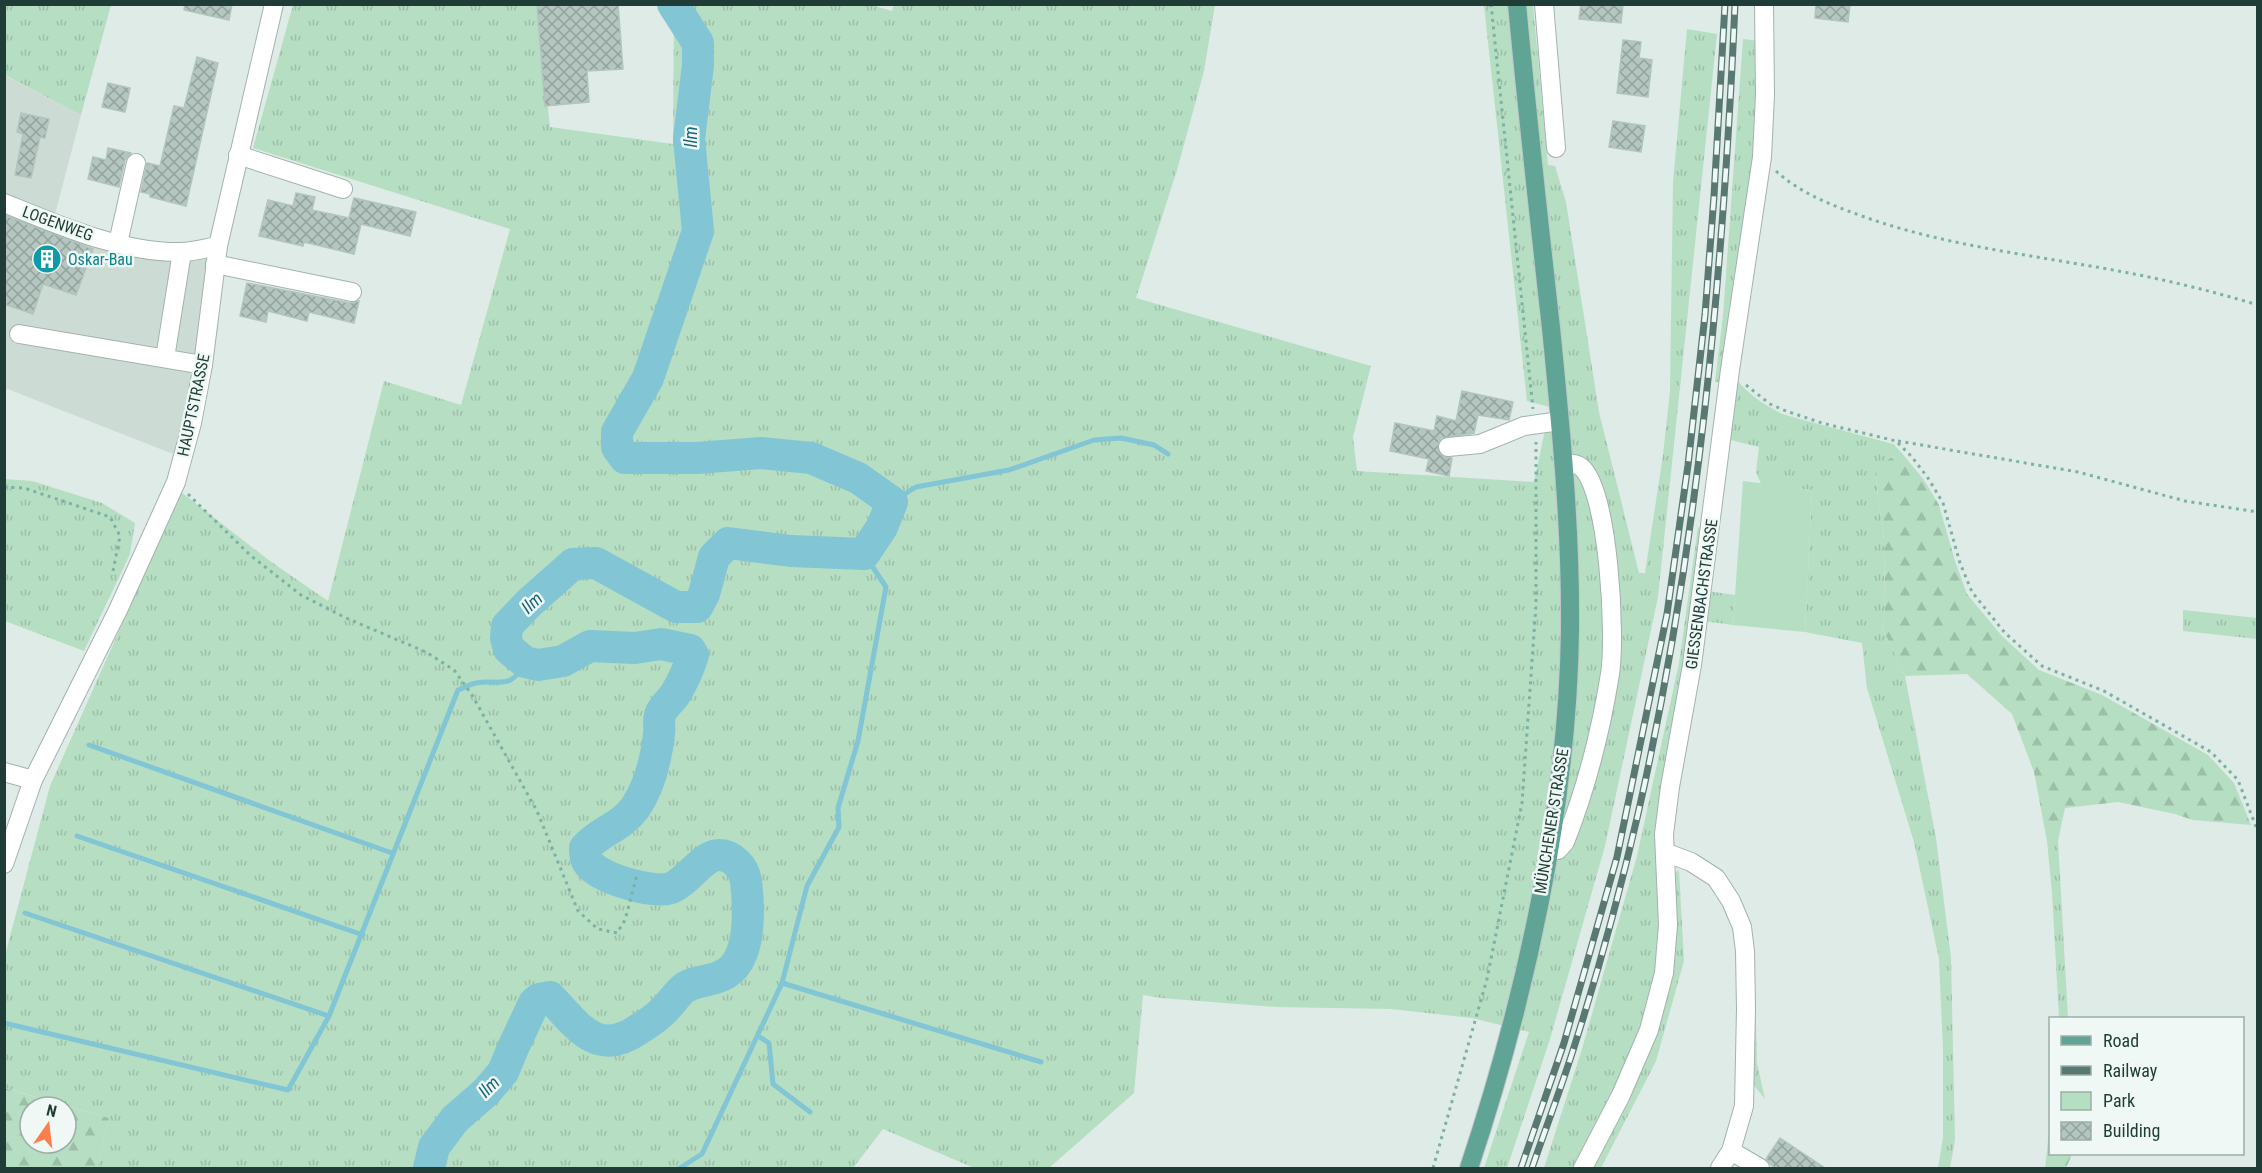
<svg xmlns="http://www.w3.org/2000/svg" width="2262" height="1173" viewBox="0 0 2262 1173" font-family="'Roboto Condensed',sans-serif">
<defs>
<pattern id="grass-tufts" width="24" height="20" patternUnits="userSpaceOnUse" patternTransform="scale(1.5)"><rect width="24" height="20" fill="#b6dec3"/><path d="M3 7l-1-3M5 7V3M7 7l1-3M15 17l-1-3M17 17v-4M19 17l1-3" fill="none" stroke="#9cbfa8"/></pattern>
<pattern id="forest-firs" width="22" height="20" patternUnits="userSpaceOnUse" patternTransform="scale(1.5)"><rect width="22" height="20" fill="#b6dec3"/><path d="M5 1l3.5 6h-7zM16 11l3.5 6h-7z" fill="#9cbfa8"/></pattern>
<pattern id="building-cross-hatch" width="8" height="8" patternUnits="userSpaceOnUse" patternTransform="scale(1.5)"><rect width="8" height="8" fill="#b4c6bf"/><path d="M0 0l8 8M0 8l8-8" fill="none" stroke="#92a29c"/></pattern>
</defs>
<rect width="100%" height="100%" fill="#dfebe6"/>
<!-- built -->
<path fill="#cddbd5" d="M4,75L81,115L53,222L118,243L218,246L208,324L218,327L205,405L191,458L168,452L5,388Z"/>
<!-- grass -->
<g fill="url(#grass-tufts)">
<path d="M5,4L111,5L81,115L5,75Z"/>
<path d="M868,4L892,11L894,4L1215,5L1204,71L1177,170L1136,298L1371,366L1353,437L1357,471L1534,482L1550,407L1527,401L1484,5H1533L1548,165L1555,166L1566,202L1599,412L1639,573H1645L1663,455L1670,391L1673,182L1687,29L1717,34L1658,597L1605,846L1550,1039L1507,1168H1484L1529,1032L1472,1018L1391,1009L1276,1007L1161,998L1143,995L1134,1093L1049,1168H974L883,1129L853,1168H97L109,1118L5,1088V955L50,786L181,492L270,561L328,601L384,381L461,405L510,229L253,148L293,5H537L550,127L673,144L674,5Z"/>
<path d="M1743,39L1759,41L1756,166L1721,382H1715L1723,316Z"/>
<path d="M1735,378C1749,395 1765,406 1785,415L1893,444L1901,452L1889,459L1875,472L1884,541L1885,618L1882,627L1905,676L1936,838L1951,958L1955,1140L1950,1168H1938L1943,1137V1049L1939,959L1914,842L1867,688L1862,643L1805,632L1812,490L1761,484L1756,472L1759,447L1727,439Z"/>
<path d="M4,479L32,481L102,503L135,523L130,554L84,651L5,621Z"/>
<path d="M1698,527L1704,530L1657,971L1642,1028L1614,1093L1575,1168H1544L1582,1049L1637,856L1679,663Z"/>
<path d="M1707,591L1735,595L1733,625L1703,621Z"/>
<path d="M2183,610L2257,618V639L2183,631Z"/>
<path d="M2047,841H2058L2068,1018H2059L2052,893Z"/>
<path d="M1679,870L1684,961L1656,1061L1601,1168H1589L1654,1032L1673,874Z"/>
<path d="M1750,923L1754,951L1757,1063L1765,1099L1749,1079Z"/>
</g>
<!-- forest -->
<g fill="url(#forest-firs)" fill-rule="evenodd">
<path d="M1901,452L1924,480L1939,505L1956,564L1967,594L2002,636L2039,670L2102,695L2208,755L2234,783L2251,825L2193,820L2175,814L2118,802L2065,808L2058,841H2047L2034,772L2012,714L1967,674L1905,676L1882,627L1885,618L1884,541L1875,472L1889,459Z"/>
<path d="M4,1088L109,1118L97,1168H5ZM30,1107H66V1143H30Z"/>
<path d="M2050,1122V1154H2072L2066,1168H2045Z"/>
</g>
<!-- park -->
<path fill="#b6dec3" d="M1743,481L1812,490L1805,632L1733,625Z"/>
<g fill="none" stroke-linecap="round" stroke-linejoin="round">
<!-- stream -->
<g stroke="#82c5d5" stroke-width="5">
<path d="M892,502L916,487L1009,470L1094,440L1121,438L1154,445L1168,454"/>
<path d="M89,745L392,853"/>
<path d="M77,836L363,935"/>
<path d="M25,913L329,1016"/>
<path d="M782,983L1041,1062"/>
<path d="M4,1023L288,1090L329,1016L458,690C464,688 470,684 476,683C500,679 511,691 525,662"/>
<path d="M758,1036L769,1043L773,1084L810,1112"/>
<path d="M680,1168L702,1154L782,983L807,886L839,827L838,808L858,741L886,587L864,554"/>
</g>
<!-- river -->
<path stroke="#82c5d5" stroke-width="32" d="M429,1168L434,1147L455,1119L486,1092L503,1072L513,1048L534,1003L539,999L550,997C577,1025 597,1059 639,1029C647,1024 655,1019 661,1013C669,1006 675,996 683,989C693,980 713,982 725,974C752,959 749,907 746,881C744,868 733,855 719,855C703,855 687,882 671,888C653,894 596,878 587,861C585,857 585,851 585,848C600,831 620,828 635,808C650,786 656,760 659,734C660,728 658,721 660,715C662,707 672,700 676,693C683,681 689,668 693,655L690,650L661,644L635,648L590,646L563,661L538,665L525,662L509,649L506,638L507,626L529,603L573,564L596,563L676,607H697L704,594L714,557L728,543L791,551L864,554L882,527L892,502L858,478L811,458L761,453L697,458H625L617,447V432L648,378L698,231L689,139L698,65V43L673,4"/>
</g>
<!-- building -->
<g fill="url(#building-cross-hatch)" stroke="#b1c5be" stroke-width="1.5">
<path d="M185,4H232L229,20L184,10Z"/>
<path d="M537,4H618L623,69L587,71L589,102L545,106Z"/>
<path d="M1581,4H1623L1621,23L1579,19Z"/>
<path d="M1816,4H1850L1848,22L1815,18Z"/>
<path d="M1623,40L1641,42L1639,58L1652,60L1648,97L1617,93Z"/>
<path d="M197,57L218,63L186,206L150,197V194L141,192L147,163L160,166L174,106L184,108Z"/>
<path d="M108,83L130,88L125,112L102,107Z"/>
<path d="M21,113L49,119L45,138L40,137L31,178L15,175L23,134L17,132Z"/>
<path d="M1613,121L1645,126L1641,152L1609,147Z"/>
<path d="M108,148L131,153L125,160L119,187L88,179L93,157L106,160Z"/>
<path d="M296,193L315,197L312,210L349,218L354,198L416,212L410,236L361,224L354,254L304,242L303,246L259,236L268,200L293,206Z"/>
<path d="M4,215L93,249L76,295L43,284L33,314L4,304Z"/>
<path d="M247,283L350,303L359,301L354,323L309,312L307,321L268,311L266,322L240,316Z"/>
<path d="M1462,391L1513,402L1509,420L1478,415L1474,433L1441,438L1438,443L1439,453L1444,457L1452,458L1449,476L1426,471L1429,459L1390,451L1395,423L1434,431L1437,416L1456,421Z"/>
<path d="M1780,1138L1825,1168H1776L1771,1165L1766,1159Z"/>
</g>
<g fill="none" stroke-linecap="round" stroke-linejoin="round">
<!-- minor casing -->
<g stroke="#a2b3ae" stroke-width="20">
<g id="minor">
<path d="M1544,4L1556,148"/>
<path d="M238,155L343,189"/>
<path d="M4,203C58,225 122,253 181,252C193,252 206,248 218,246"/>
<path d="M118,243L136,163"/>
<path d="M215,264L352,292"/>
<path d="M19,334L203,365"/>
<path d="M165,358L182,252"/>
<path d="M1448,447L1480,444L1524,426L1560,421"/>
<path d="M4,772L33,780"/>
<path d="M1549,849L1558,850L1565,842C1586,789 1601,730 1610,674C1616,637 1609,490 1581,467C1576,463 1571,464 1564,464"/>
<path d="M1667,853L1691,862L1716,878L1731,901L1742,927L1745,951L1746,1009L1744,1106L1731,1151L1720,1168"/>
<path d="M4,864L33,780L118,610L176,482L192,423L203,365L218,246L274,4"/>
<path d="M1731,1151L1760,1168"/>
<path d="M1583,1168L1621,1095L1649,1030L1664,973L1668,925L1664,834L1670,787L1692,665L1730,370L1762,157L1765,95L1764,4"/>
</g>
</g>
<!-- major casing -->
<g stroke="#c0c8c7" stroke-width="20">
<path id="major" d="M1469,1168C1525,1000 1568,807 1570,629C1571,529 1561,428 1551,328C1539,220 1527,113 1517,4"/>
</g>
<!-- path -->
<g stroke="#7db1a3" stroke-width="3" stroke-dasharray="3 4.5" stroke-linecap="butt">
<path d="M1491,4L1533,409"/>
<path d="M1776,171C1800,193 1829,204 1859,215C1949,248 2045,256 2139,275C2179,283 2218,293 2258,305"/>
<path d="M1746,385L1770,404L1786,411L1822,423L1896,441L1912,457L1928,478L1943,503L1960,563L1972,592L2005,633L2042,666L2104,691L2211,752L2238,780L2258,832"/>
<path d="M1898,441L2078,472L2185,501L2258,512"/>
<path d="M4,487L24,488L110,517L120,536L112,576"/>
<path d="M188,494L250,555L301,595L346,618L426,652L454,670L472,695L537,811L578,911L598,929L617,933L625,920L637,875"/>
<path d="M1433,1168L1487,979L1522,803L1536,605V442"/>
</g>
<!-- minor -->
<use href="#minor" stroke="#fff" stroke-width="18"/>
<!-- major -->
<use href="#major" stroke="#60a496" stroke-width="18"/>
<!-- rail casing -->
<g stroke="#597871" stroke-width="7">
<g id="rail">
<path d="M1521,1168L1564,1043L1617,857L1667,614L1688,465L1705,315L1714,196L1725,4"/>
<path d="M1532,1168C1546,1127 1562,1086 1575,1044C1599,969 1620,892 1638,814C1698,548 1723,277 1735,4"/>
</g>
</g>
<!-- rail -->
<use href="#rail" stroke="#eff8f4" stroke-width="4.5" stroke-dasharray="14" stroke-linecap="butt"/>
</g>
<!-- icons -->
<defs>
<g id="building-disc" transform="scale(1.5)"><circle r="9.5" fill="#0f9aa8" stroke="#eff8f4"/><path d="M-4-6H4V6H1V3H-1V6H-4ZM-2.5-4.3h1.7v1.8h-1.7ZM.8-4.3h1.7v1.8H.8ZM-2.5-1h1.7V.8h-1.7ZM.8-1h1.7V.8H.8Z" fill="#fff"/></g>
</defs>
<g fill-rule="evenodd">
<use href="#building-disc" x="47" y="259"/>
</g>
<g text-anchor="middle" stroke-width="5" stroke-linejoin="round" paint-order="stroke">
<!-- street labels -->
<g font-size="16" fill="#1f3c36" stroke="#eff8f4">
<text transform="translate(58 223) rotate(20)" y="6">LOGENWEG</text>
<text transform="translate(193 405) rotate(-78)" y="6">HAUPTSTRASSE</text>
<text transform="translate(1701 594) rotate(-82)" y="6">GIESSENBACHSTRASSE</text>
<text transform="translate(1551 821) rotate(-81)" y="6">MÜNCHENER STRASSE</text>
</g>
<!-- culture labels -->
<g font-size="16" fill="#0d838f" stroke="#eff8f4" text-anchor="start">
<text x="68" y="265">Oskar-Bau</text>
</g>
<!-- water labels -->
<g font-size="18" font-style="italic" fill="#15667c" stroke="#eff8f4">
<text transform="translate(691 137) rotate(-90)" y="6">Ilm</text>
<text transform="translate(532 603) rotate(-43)" y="6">Ilm</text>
<text transform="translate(489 1087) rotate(-45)" y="6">Ilm</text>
</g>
</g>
<!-- border -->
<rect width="2262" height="1173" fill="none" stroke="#1f3c36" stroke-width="12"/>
<!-- legend -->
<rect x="2049" y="1017" width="195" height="138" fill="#eff8f4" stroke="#9cada8" stroke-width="1.5"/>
<rect x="2061" y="1036" width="30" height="9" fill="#60a496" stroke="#9cada8" stroke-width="1.5"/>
<text x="2103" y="1047" font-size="18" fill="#1f3c36">Road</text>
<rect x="2061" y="1066" width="30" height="9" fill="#597871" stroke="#9cada8" stroke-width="1.5"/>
<text x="2103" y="1077" font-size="18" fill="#1f3c36">Railway</text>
<rect x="2061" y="1092" width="30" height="18" fill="#b6dec3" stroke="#9cada8" stroke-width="1.5"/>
<text x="2103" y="1107" font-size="18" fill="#1f3c36">Park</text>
<rect x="2061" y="1122" width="30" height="18" fill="url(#building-cross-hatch)" stroke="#9cada8" stroke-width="1.5"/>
<text x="2103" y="1137" font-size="18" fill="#1f3c36">Building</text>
<!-- north arrow -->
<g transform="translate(48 1125) rotate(14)"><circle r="28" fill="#eff8f4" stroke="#9cada8" stroke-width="1.5"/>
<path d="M0-4.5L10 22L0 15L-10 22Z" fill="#fb7f4d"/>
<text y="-9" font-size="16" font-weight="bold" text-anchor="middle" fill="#1f3c36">N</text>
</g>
</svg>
